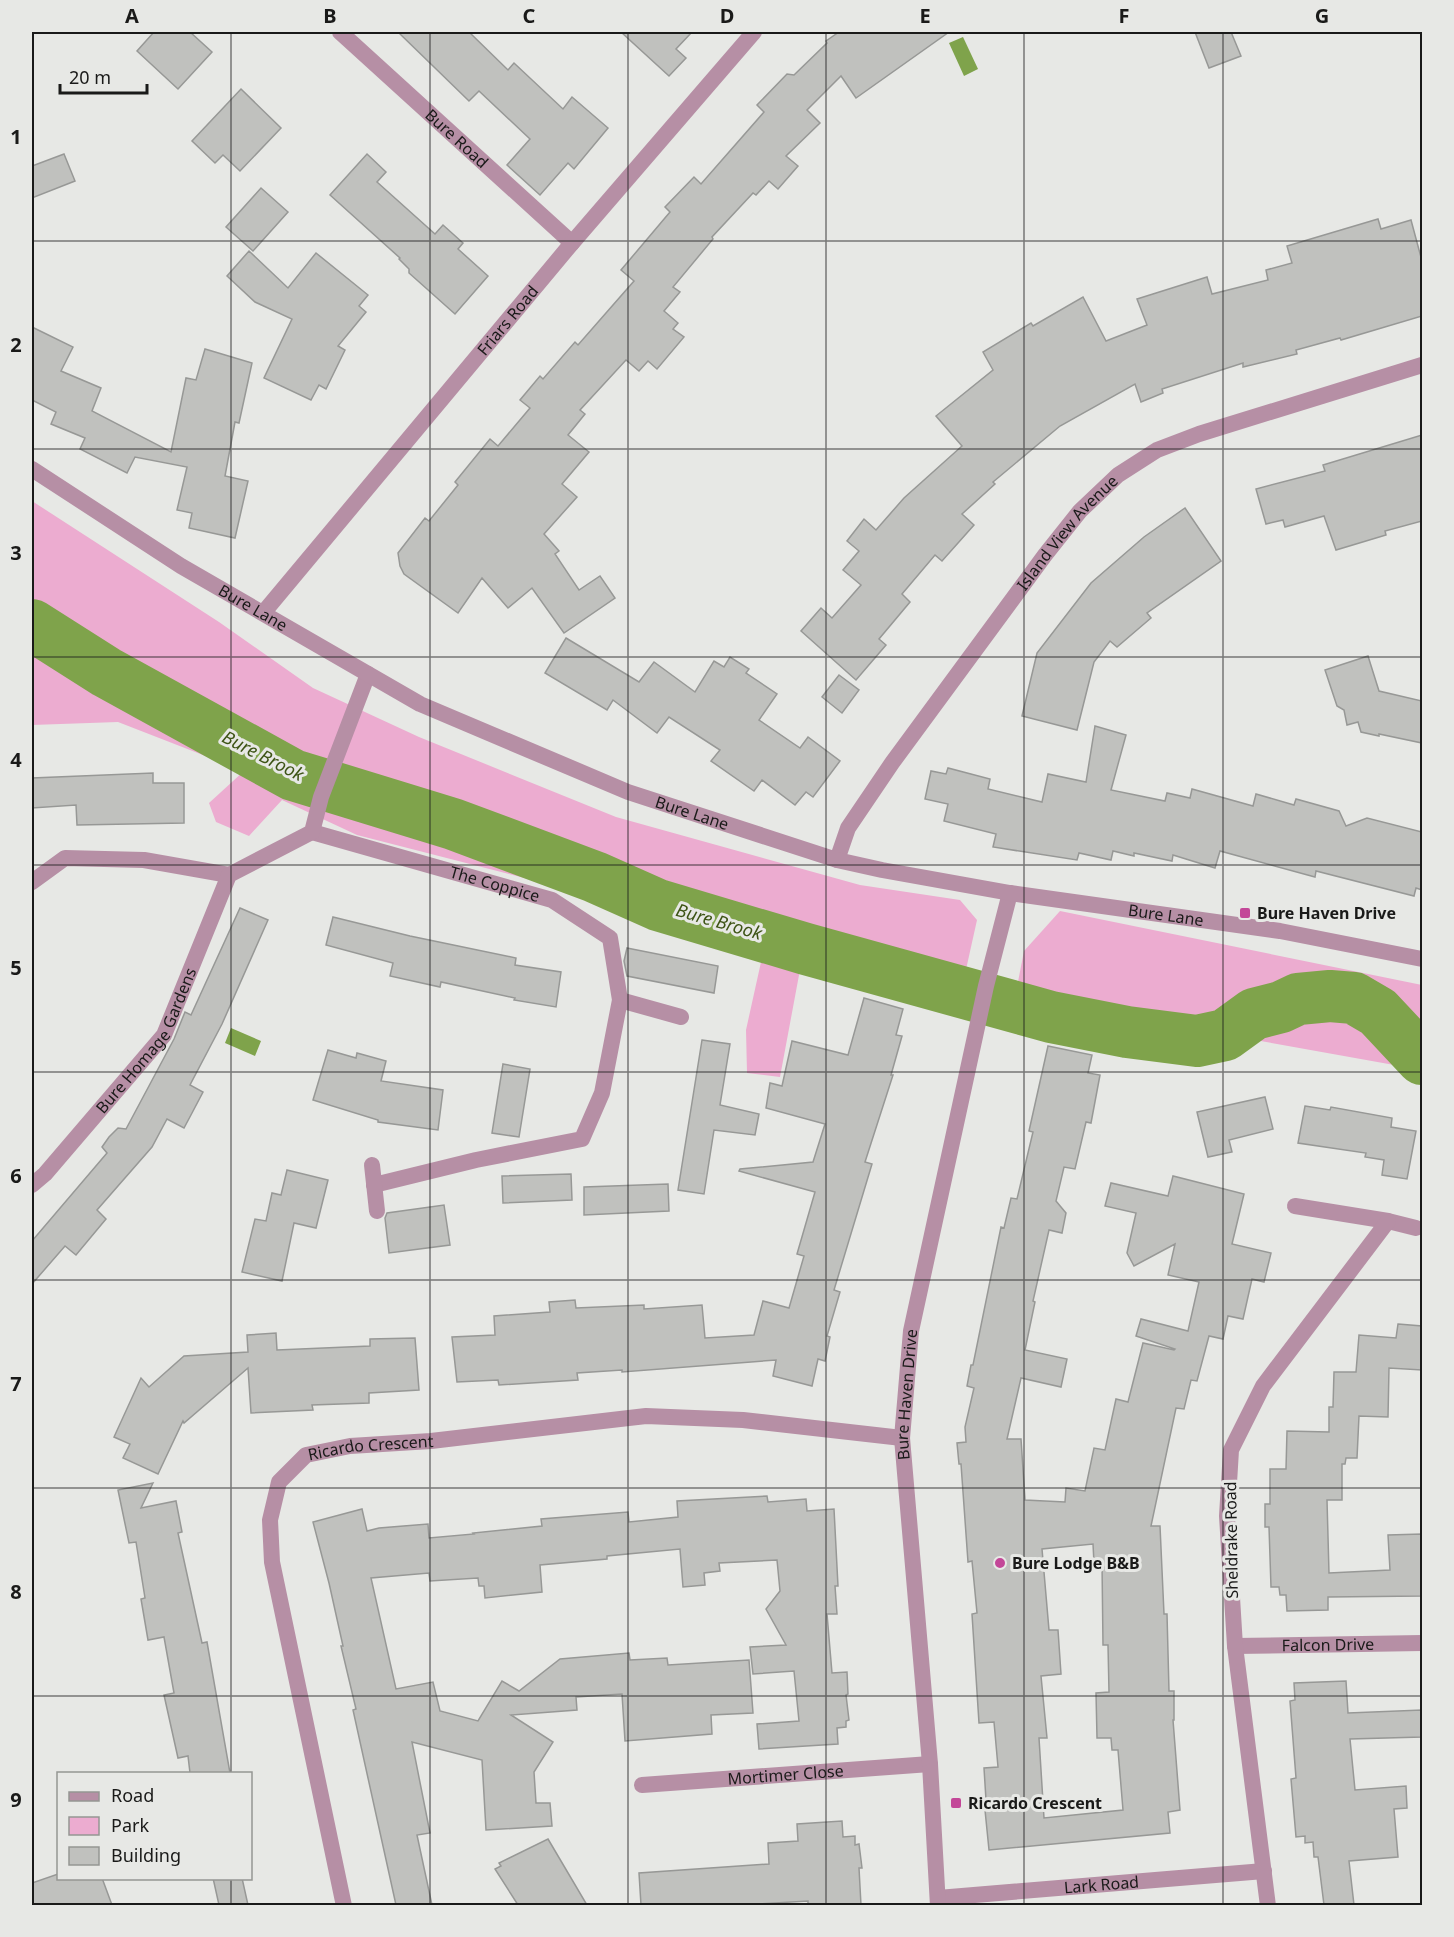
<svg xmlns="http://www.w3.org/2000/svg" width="1454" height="1937" viewBox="0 0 1454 1937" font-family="'Noto Sans',sans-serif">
<rect width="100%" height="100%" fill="#e7e8e5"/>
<!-- green -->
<g fill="#ecacd0">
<path d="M32,501L219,622L313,688L419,737L616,817L860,885L960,900L977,920L959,1001L802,959L780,1077L747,1073L746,1030L763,953L599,897L357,835L282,800L249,836L216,822L209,803L244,771L118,722L32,725Z"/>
<path d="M1060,911L1422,985V1070L1015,997L1024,951Z"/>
</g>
<!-- water -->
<g fill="#7fa34b">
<path d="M963,37L978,69L964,76L949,43Z"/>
<path d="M231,1028L261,1041L255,1056L225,1043Z"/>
</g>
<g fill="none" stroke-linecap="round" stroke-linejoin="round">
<!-- river -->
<path stroke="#7fa34b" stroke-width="52" d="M32,625L106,672L293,775L453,824L595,877L658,905L806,949L1051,1017L1127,1032L1197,1041L1225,1035L1254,1014L1281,1007L1298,999L1330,996L1354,998L1378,1012L1422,1059"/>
</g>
<!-- building -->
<g fill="#c0c1be" stroke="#979896" stroke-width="1.5" fill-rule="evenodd">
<path d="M154,32H190L212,52L178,89L137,51Z"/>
<path d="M398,32H469L508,70L514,63L563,109L572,97L608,128L574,169L568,163L540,195L507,165L530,139L479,91L469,101Z"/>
<path d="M621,32H692L676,49L686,58L669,76Z"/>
<path d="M839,32H949L856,98L841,76L807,110L820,123L786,156L798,166L778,189L769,181L756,195L753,193L712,237L713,239L673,287L680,292L664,311L678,323L673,329L684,337L657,369L648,361L639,371L626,360L580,410L585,414L568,435L589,452L562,484L577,497L544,534L559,551L555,554L579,590L600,576L615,598L564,633L532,588L508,608L482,578L458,613L404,574L400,566L398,553L425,518L429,521L458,485L455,482L490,439L498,446L530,408L520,400L540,376L543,379L575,342L578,345L634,281L621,270L670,212L665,207L694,177L701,184L764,112L757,105L787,74L794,75L827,43L826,41Z"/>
<path d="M1195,32H1231L1241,56L1209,68Z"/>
<path d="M241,89L281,128L240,171L223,155L215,163L192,141Z"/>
<path d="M64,154L75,181L32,198V166Z"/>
<path d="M367,154L386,172L377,182L435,234L443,225L463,243L458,249L488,276L455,314L409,273V269L399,259L400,258L330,195Z"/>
<path d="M261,188L288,212L253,251L226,227Z"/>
<path d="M1378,219L1381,229L1411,220L1422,261V316L1341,340L1340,338L1296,350L1297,354L1243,367V363L1162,389L1163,393L1141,402L1135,384L1060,426L993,482L995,484L962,514L974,525L942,561L935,555L902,594L910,602L879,639L886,645L856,680L801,631L821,608L832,618L861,585L843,570L859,551L847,541L864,519L876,530L904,498L962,446L936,416L993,370L983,352L1031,323L1033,326L1083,297L1106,341L1147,325L1137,299L1207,277L1212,294L1268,280L1266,270L1292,263L1287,246Z"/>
<path d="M249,251L288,288L316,253L368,295L359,306L366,312L338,346L345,350L326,389L319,385L311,400L264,378L292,319L255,302L227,276Z"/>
<path d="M32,327L73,347L61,371L101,388L92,411L171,452L186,378L196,380L205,349L252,363L239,423L235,422L225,476L248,481L235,538L189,528L192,513L177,510L187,467L135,457L127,473L80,449L85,438L51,424L56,412L32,400Z"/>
<path d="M1422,435V521L1385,531L1386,535L1336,550L1324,516L1285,527L1283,520L1266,524L1256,489L1325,471L1323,465Z"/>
<path d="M1185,508L1221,561L1147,613L1151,618L1117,647L1110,641L1094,662L1077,730L1022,716L1037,653L1091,583L1144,537Z"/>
<path d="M566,638L639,682L654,662L695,692L714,661L724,667L730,657L749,669L746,673L777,694L759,720L800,748L808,737L840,761L813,797L806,792L795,805L762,780L754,791L711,761L720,750L669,717L657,733L613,700L607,710L545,673Z"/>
<path d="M1368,656L1379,691L1422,701V743L1379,734V736L1361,732L1358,722L1347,725L1344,710L1337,706L1325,670Z"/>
<path d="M839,675L859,690L842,713L822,697Z"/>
<path d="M1095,726L1126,735L1111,790L1165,801L1167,793L1190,798L1192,789L1253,806L1256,794L1294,805L1296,799L1339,811L1346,826L1367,818L1422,832V890L1416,888L1414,896L1316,871L1315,877L1220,851L1215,868L1173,855L1172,861L1134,853V856L1113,851L1111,860L1079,853L1077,860L993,847L996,834L944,821L948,804L925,799L931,771L946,774L948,768L990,779L988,789L1042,802L1048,774L1086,782Z"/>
<path d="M153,773V783H184V823L77,825L76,805L32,808V778Z"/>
<path d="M240,908L268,920L222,1024L190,1085L203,1092L192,1113L184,1128L167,1119L152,1147L97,1210L106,1219L76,1255L65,1246L32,1284V1241L107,1153L102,1147L109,1137L118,1128L126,1129L174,1039L185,1012L191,1015Z"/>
<path d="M333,917L410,936L516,958L515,965L561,972L556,1007L514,1000L515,998L441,982L440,987L390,976L393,963L326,945Z"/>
<path d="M627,948L718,966L714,993L627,976L624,961Z"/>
<path d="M864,998L903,1009L896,1035L902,1036L891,1075H893L865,1162L872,1164L834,1290L840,1292L827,1336L830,1337L825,1361L818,1359L812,1386L773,1376L776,1360L622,1372V1370L577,1373L578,1380L499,1385L498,1380L457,1382L452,1337L495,1335L494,1316L550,1312L549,1302L575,1300L576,1308L644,1305V1309L702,1305L705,1338L754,1335L763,1301L789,1308L804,1256L797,1254L815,1192L739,1171L740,1169L813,1162L825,1124L766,1108L770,1083L782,1086L792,1041L848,1055Z"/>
<path d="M702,1040L730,1044L720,1105L759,1114L755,1135L714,1130L704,1194L678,1190Z"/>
<path d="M1048,1046L1092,1055L1088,1073L1100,1075L1091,1123L1086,1122L1075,1169L1064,1167L1056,1201L1066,1213L1062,1233L1049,1230L1033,1301L1035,1302L1025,1350L1067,1359L1061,1387L1021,1378L1007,1439H1021L1025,1500L1065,1502L1066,1488L1085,1491L1094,1448L1105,1450L1116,1399L1128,1402L1143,1343L1174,1350L1175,1349L1136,1336L1141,1319L1188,1331L1199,1282L1168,1275L1175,1244L1134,1266L1127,1253L1136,1213L1105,1206L1111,1183L1168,1196L1173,1176L1244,1194L1232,1244L1271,1253L1264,1282L1252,1279L1243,1319L1228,1316L1223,1339L1209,1336L1197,1381L1191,1380L1184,1409L1176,1408L1151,1526H1160L1164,1614H1167L1169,1691H1174V1720H1173L1180,1810L1168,1812L1170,1833L989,1850L984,1800H986L984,1768L998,1767L994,1722L979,1723L972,1614L977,1613L972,1561L968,1562L961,1464H959L957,1443L966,1442L965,1427L974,1388L967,1386L971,1365H973L1001,1227L1004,1228L1011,1198L1017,1199L1033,1132L1029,1131ZM1093,1544L1094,1563H1102L1103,1645H1108L1109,1692L1096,1693L1097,1738H1111L1112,1750H1118L1123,1810L1044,1818L1039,1738H1047L1041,1676L1061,1674L1058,1630H1049L1042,1549Z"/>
<path d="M328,1050L356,1058L357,1053L386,1061L381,1081L443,1090L438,1130L378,1122V1120L313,1100Z"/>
<path d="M503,1064L530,1069L519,1137L492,1133Z"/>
<path d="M1265,1097L1273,1129L1229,1140L1232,1152L1208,1157L1197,1112Z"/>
<path d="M1305,1106L1330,1110L1331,1107L1392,1118L1391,1127L1416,1131L1407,1179L1382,1175L1384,1160L1365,1157L1366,1153L1298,1143Z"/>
<path d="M287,1170L328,1180L316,1228L294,1223L282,1281L242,1272L255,1219L266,1221L272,1193L281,1195Z"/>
<path d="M571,1174L572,1200L503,1203L502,1176Z"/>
<path d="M668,1184L669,1211L584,1215V1187Z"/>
<path d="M444,1205L450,1245L389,1253L385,1218L387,1213Z"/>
<path d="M1398,1324L1422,1326V1370L1389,1368L1388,1417L1359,1416L1357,1458H1346L1345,1464H1342V1500H1327L1329,1573L1390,1570L1388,1535L1422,1534V1596L1328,1597V1610L1287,1611L1286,1595H1280L1279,1587H1271L1269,1527H1265V1504H1270V1469H1286L1287,1431L1329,1432V1407H1333L1334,1372H1356L1359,1335L1396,1338Z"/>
<path d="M276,1333L277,1350L370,1346V1339L415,1338L419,1390L369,1393V1403L312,1405L313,1410L251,1413L248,1368L184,1423L183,1421L158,1474L123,1458L130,1444L114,1437L141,1378L149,1387L184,1356L248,1352L247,1335Z"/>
<path d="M153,1483L141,1508L176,1501L182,1532L178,1533L202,1643L207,1642L230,1773H190L188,1756L178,1758L164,1695L174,1693L164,1637L148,1640L141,1599L145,1598L136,1542L129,1543L118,1490Z"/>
<path d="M767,1496L768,1502L806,1499L807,1511L834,1509L838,1586H835L837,1614H827L832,1673L847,1672L848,1694L846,1695L849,1720L846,1721V1727L837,1728L838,1744L759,1749L757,1724L799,1721L794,1671L753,1674L750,1647L786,1645L766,1609L780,1591L777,1560L719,1563L720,1571L704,1573L705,1585L683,1587L680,1549L607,1556V1559L540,1565L542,1592L485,1598L484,1586H479L478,1578L430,1581L429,1573L371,1578L396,1689L433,1682L440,1711L478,1721L502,1681L519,1691L560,1659L629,1653L630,1660L667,1658L668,1665L749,1660L753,1713L711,1715L712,1734L625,1741L622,1694L576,1697L577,1710L511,1715L553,1742L534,1772L536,1803H550L552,1826L486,1830L482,1760L412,1742L430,1833L417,1835L432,1905H396L353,1710L356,1709L341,1646H343L329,1583L313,1522L362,1509L367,1531L379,1528L428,1524L429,1538L474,1534L473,1533L542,1526L541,1519L628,1512L629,1522L678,1517L677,1501Z"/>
<path d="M1346,1681L1348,1713L1422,1710V1737L1350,1739L1355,1790L1406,1786L1407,1808L1394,1809L1398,1857L1349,1861L1354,1905H1324L1318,1857H1314L1313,1842L1305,1843V1836L1296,1837L1291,1779L1296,1778L1290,1701L1295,1700L1294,1683Z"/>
<path d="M842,1821L843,1837L855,1836V1845L859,1844L862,1868H859L861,1905H808V1901L740,1905H641L639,1873L769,1864L768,1843L798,1841L797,1824Z"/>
<path d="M548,1839L587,1905H518L495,1869L501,1866L499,1863Z"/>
<path d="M58,1874V1878H102L112,1905H32V1883Z"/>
<path d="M213,1878H242L248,1905H219Z"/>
</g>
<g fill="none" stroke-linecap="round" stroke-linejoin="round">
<!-- minor -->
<g stroke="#b68fa5" stroke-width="16">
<path id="s1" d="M340,32L572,243"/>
<path id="s2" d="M264,612L572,243L754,32"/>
<path id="s3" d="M312,832L552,900L610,938L620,1000L602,1093L582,1139L476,1160L374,1185"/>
<path id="s4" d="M837,860L848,828L892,763L1045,555L1080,511L1118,475L1157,450L1199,434L1422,365"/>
<path d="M32,882L65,858L144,860L229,875"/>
<path d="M620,1000L681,1017"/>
<path d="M372,1165L377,1211"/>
<path id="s5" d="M32,1185L45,1174L164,1035L229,875L312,832L321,797L368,674"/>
<path d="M1295,1206L1388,1221L1416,1228"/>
<path id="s6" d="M1235,1646L1422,1643"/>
<path id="s7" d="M642,1785L930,1764"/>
<path id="s8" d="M938,1898L1264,1871"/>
<path id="s9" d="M344,1906L272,1562L270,1520L279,1482L306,1455L350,1446L431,1441L646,1416L743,1420L902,1438"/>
<path id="s10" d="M938,1906L930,1764L902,1438L911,1331L986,986L1010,893"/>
<path d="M1268,1906L1235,1646L1227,1516L1231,1450L1263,1386L1388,1221"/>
</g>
<!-- tertiary -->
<path stroke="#b68fa5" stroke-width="16" id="s11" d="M32,469L181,566L420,704L628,792L837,860L882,870L1010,893L1280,931L1422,959"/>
</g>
<!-- grid -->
<path fill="none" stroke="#1a1a19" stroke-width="1.5" stroke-opacity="0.55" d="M231,32V1774M430,32V1906M628,32V1906M826,32V1906M1024,32V1906M1223,32V1906M32,241H1422M32,449H1422M32,657H1422M32,865H1422M32,1072H1422M32,1280H1422M32,1488H1422M32,1696H1422M231,1878V1906"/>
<!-- markers -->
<g fill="#c34798" stroke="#e7e8e5" stroke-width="2">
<rect x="1239" y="907" width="12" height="12" rx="3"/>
<circle cx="1000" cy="1563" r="6"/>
<rect x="950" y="1797" width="12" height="12" rx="3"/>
</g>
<g text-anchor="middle" stroke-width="6" stroke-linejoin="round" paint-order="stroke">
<!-- street labels -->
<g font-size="16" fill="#1a1a19" stroke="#e7e8e5">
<text dy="6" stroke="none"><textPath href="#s1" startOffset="158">Bure Road</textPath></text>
<text dy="6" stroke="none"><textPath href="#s2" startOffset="380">Friars Road</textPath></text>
<text dy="6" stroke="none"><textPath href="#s4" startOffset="402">Island View Avenue</textPath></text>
<text dy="6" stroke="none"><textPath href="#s11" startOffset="261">Bure Lane</textPath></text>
<text dy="6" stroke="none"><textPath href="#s11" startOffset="747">Bure Lane</textPath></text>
<text dy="6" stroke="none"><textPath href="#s3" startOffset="190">The Coppice</textPath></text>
<text dy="6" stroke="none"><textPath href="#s11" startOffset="1233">Bure Lane</textPath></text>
<text dy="6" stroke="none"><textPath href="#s5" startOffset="186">Bure Homage Gardens</textPath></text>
<text dy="6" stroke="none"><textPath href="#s10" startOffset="513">Bure Haven Drive</textPath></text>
<text dy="6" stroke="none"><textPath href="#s9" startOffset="536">Ricardo Crescent</textPath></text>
<text transform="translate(1231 1540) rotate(-91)" y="6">Sheldrake Road</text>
<text dy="6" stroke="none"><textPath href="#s6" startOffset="93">Falcon Drive</textPath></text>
<text dy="6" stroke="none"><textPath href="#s7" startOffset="144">Mortimer Close</textPath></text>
<text dy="6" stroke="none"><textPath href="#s8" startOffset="164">Lark Road</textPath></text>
</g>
<!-- poi labels -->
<g font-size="16" font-weight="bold" fill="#1a1a19" stroke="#e7e8e5" text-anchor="start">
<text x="1257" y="919">Bure Haven Drive</text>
<text x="1012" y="1569">Bure Lodge B&amp;B</text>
<text x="968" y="1809">Ricardo Crescent</text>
</g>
<!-- water labels -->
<g font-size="18" font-style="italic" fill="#3d5415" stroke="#e7e8e5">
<text transform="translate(263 756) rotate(27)" y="6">Bure Brook</text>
<text transform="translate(719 922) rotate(16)" y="6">Bure Brook</text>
</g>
</g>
<!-- border -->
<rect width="1454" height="1937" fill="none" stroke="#e7e8e5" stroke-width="66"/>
<!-- legend -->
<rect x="57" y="1772" width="195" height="108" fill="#e7e8e5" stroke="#959693" stroke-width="1.5"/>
<rect x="69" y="1792" width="30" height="9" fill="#b68fa5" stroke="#959693" stroke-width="1.5"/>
<text x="111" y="1802" font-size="18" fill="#1a1a19">Road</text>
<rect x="69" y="1817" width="30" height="18" fill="#ecacd0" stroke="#959693" stroke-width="1.5"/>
<text x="111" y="1832" font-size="18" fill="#1a1a19">Park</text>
<rect x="69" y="1847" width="30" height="18" fill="#c0c1be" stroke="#959693" stroke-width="1.5"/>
<text x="111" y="1862" font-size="18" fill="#1a1a19">Building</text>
<!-- scale -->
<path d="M60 84v9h87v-9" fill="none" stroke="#1a1a19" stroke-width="3"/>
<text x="69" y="84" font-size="18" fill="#1a1a19" stroke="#e7e8e5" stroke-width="4.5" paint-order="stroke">20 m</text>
<rect x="33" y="33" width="1388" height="1871" fill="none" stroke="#1a1a19" stroke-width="2"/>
<g font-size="20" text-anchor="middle" font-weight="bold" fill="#1a1a19">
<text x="132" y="23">A</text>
<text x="330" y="23">B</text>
<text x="529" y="23">C</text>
<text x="727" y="23">D</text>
<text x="925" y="23">E</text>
<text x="1124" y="23">F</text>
<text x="1322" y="23">G</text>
<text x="16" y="144">1</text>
<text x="16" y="352">2</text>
<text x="16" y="560">3</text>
<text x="16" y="767">4</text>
<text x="16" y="975">5</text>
<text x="16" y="1183">6</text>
<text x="16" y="1391">7</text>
<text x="16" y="1599">8</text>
<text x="16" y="1807">9</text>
</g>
</svg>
